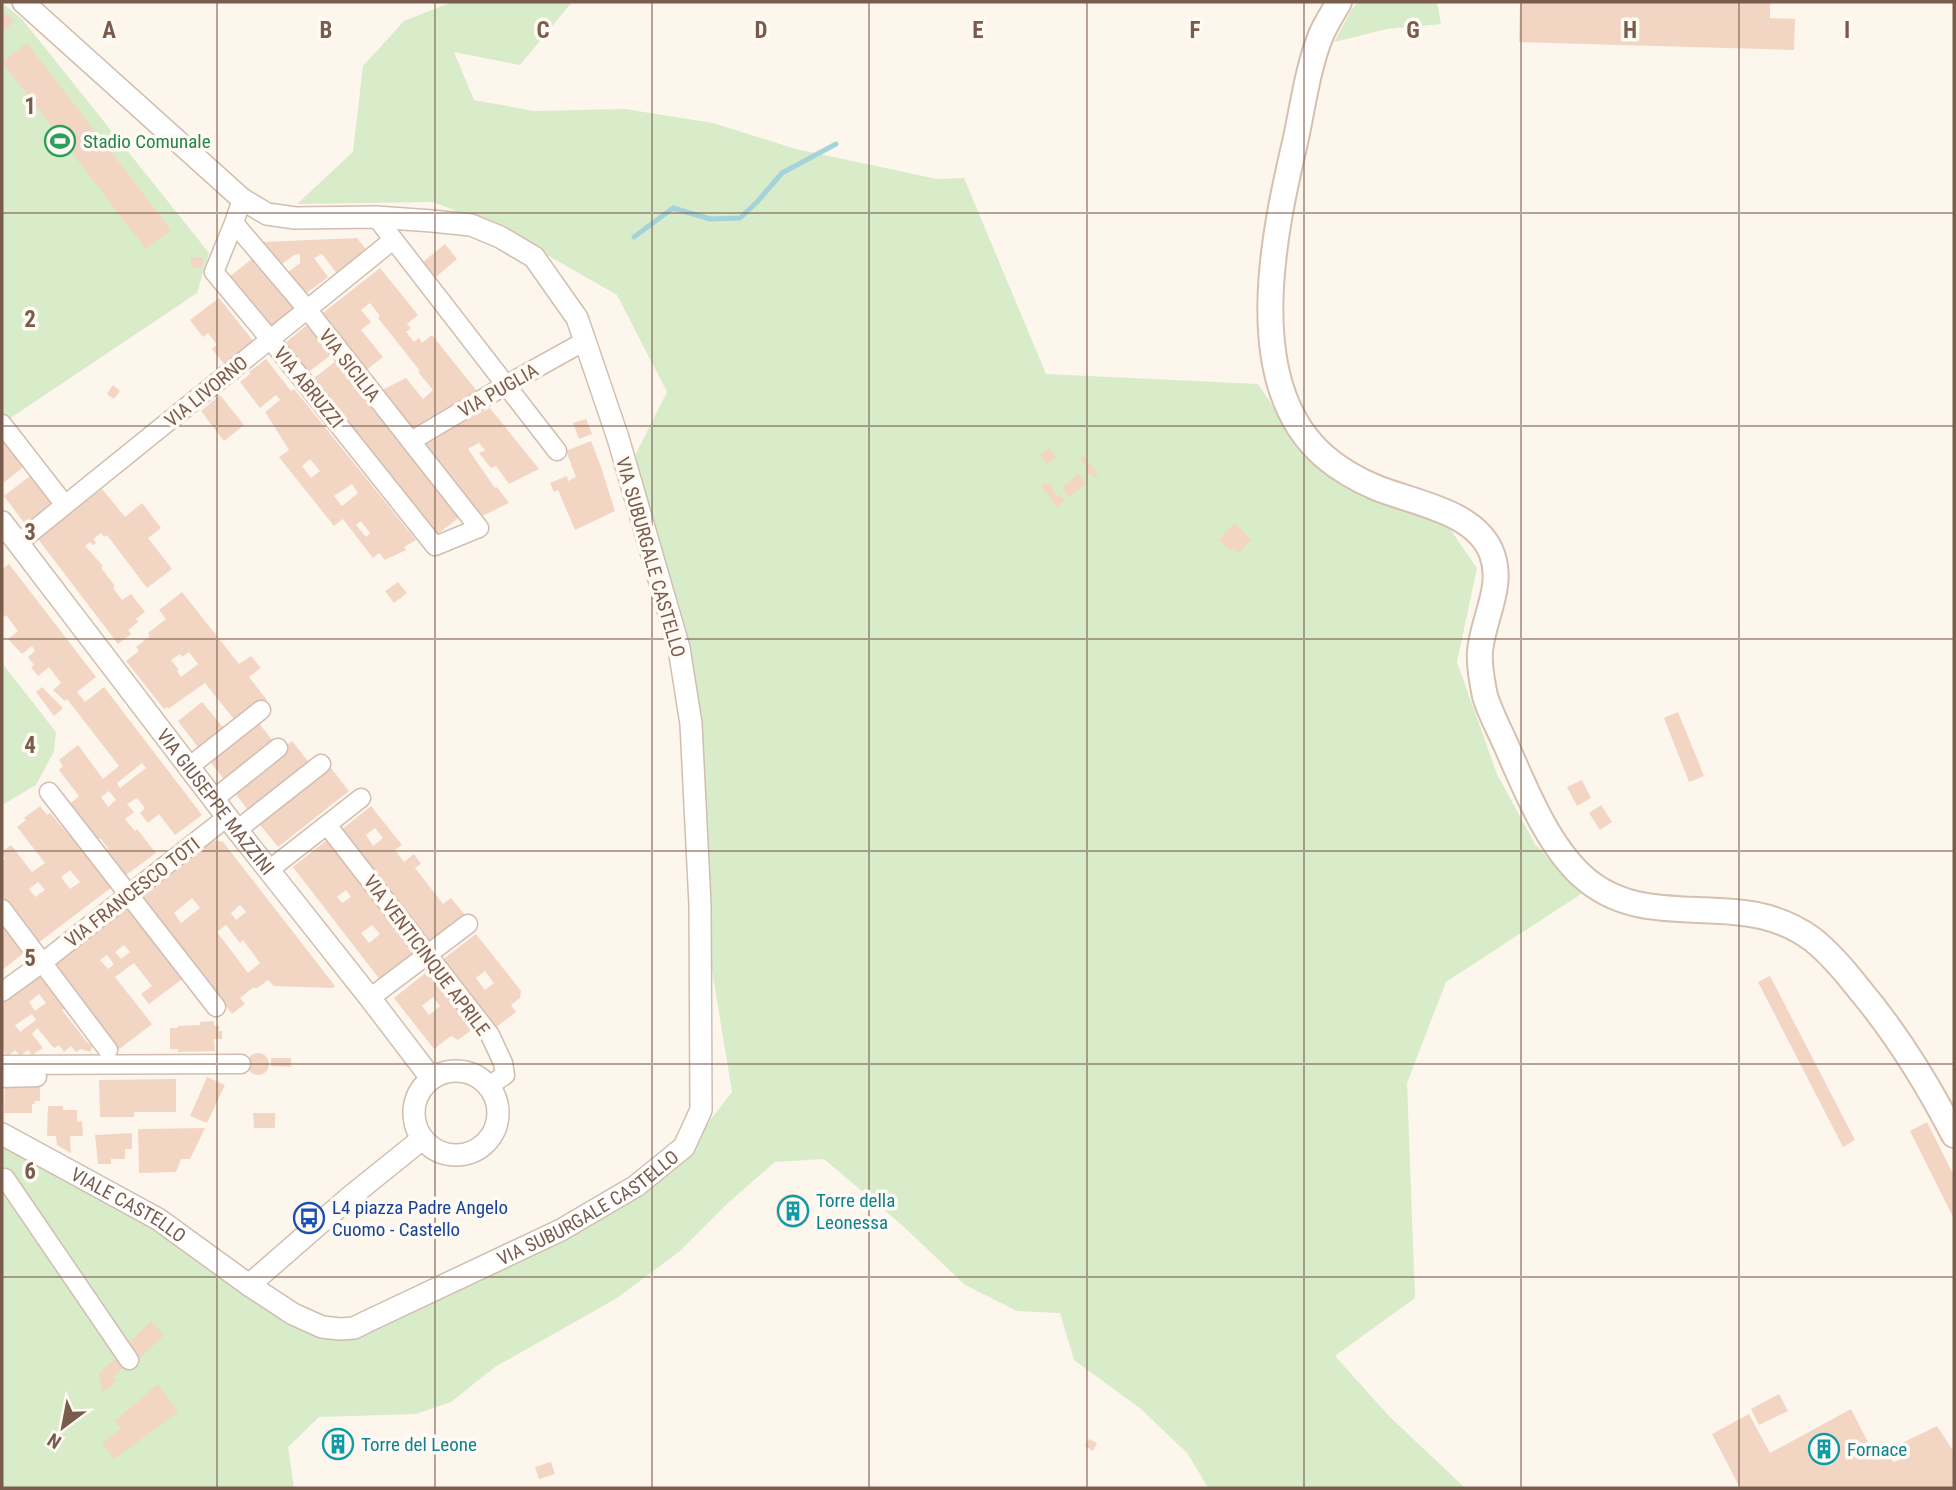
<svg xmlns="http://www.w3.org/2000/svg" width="1956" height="1490" viewBox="0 0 1956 1490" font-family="'Roboto Condensed',sans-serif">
<rect width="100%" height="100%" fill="#fdf6ec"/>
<!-- green -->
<g fill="#d8ecc9">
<path d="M452,2H572L520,65L454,52L474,100L534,111L625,109L713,123L796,149L937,179L964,178L1046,374L1258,384L1310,462L1363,495L1448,526L1477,568L1457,662L1497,774L1535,844L1581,894L1446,982L1407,1083L1415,1298L1335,1356L1389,1416L1465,1488H1208L1188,1454L1141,1409L1074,1360L1060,1313L1017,1311L965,1285L903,1226L824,1159L775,1162L728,1203L680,1251L617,1298L495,1367L451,1402L416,1414L319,1417L288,1447L294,1488H2V1136L94,1188L293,1316L354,1330L686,1151L732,1092L709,952L692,662L623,479L667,392L617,295L500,228L433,202L297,204L353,152L363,66L404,21Z"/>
<path d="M1358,2H1437L1441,24L1387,29L1334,42L1352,9Z"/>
<path d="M2,3L22,19L209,253L197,293L6,421L2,415Z"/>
<path d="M2,663L56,732L54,751L36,785L2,805Z"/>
</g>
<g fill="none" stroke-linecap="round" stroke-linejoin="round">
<!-- stream -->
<path stroke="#a5d3da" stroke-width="5" d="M634,237L673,208L710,219L740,218L757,202L782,173L836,144"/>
</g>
<!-- building -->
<g fill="#f3d5c3" fill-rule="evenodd">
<path d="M1524,2H1770V18L1795,19L1794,50L1519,42L1520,3L1524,4Z"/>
<path d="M2,10L14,21L2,33Z"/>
<path d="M27,43L171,230L146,249L2,62Z"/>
<path d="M357,238L368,252L338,275L322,254L314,258L328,277L304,295L287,273L300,263V254L294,255L281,265L263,242Z"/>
<path d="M445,244L457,259L436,277L423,262Z"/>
<path d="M191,257L203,258L202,268L191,267Z"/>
<path d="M253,258L296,309L272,329L229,277Z"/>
<path d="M380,268L418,315L407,324L411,328L406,332L414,342L419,338L422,343L432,335L480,395L412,431L380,391L406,378L423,399L433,390L418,372L420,371L378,318L380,316L370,303L361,310L371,322L361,330L383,357L364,372L319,316Z"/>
<path d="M219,298L254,342L225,365L212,349L217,345L208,333L203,337L190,320Z"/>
<path d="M307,325L331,355L307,373L284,344Z"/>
<path d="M266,359L291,391L294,389L416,540L404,547L406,550L385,560L379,553L373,558L343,519L334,526L279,457L289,450L265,412L280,400L276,395L260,408L240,382L250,374L249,372ZM310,459L320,471L311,478L302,466ZM352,484L358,493L342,506L334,496ZM361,521L370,533L366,537L356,525Z"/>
<path d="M336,361L460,517L436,535L313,379Z"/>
<path d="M113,385L120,391L114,399L107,394Z"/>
<path d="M220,395L244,425L224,441L201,411Z"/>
<path d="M490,408L539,469L509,484L496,466L491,468L479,453L485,450L479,443L468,449L495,488L497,487L509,503L480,517L422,443Z"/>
<path d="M586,419L592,434L579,439L573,423Z"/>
<path d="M5,436L27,464L2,484V438Z"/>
<path d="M591,441L601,467L615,511L575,530L558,490L554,492L550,483L567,476L568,481L576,477L566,451Z"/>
<path d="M1049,448L1056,457L1047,464L1040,455Z"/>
<path d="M1084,456L1098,474L1094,477L1091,474L1089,475L1085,470L1088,469L1080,459Z"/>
<path d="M34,473L55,501L25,524L4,496Z"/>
<path d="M1078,474L1086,483L1069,497L1062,488Z"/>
<path d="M1045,482L1048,485L1050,483L1054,488L1052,489L1057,497L1060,494L1065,500L1057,507L1041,486Z"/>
<path d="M102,489L125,517L142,503L161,528L148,538L172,569L147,588L107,535L104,537L101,533L93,539L96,543L93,545L90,542L85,546L103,566L101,568L115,586L113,588L122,600L131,594L145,612L136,619L138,622L128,630L131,634L118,644L38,539Z"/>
<path d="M1235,523L1251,540L1238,553L1233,548L1230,551L1219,539Z"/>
<path d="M9,564L96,677L77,692L85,702L104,687L202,815L175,835L159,814L148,823L140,813L145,808L137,798L127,804L134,812L125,819L135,831L137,829L156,853L126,875L107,849L108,848L100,838L97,840L70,804L79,796L59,770L63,766L59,760L78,745L103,779L119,766L67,699L65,701L53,690L61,683L49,667L38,676L31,667L34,665L28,657L35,651L32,646L22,654L8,639L18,631L6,615L2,618V569ZM142,763L146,768L120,788L117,783ZM109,791L116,800L108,807L101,797Z"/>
<path d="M398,582L407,593L394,603L385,591Z"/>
<path d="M182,592L239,664L251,656L261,668L249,677L267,700L237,723L205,683L168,709L167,707L164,709L126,661L139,651L136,647L150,636L148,633L166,619L159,610ZM189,652L198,664L181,677L177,671L179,670L171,660L180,654L182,657Z"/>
<path d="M42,687L63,708L54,716L36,692Z"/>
<path d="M202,702L226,731L201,751L178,721Z"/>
<path d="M1678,712L1704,776L1689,782L1664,718Z"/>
<path d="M258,722L276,745L227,783L209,760Z"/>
<path d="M292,741L311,765L250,813L232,789Z"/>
<path d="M330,767L349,791L278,847L257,821Z"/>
<path d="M1582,780L1591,798L1577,806L1567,787Z"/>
<path d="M1601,805L1612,822L1600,830L1589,813Z"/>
<path d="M40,806L47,815L50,813L69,835L75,831L116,884L38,943L2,896V861L5,859L2,852L11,845L32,872L45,863L17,827L26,820L24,818ZM70,870L80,882L70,889L61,877ZM38,882L45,890L35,897L29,889Z"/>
<path d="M371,806L402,845L395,850L404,862L414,854L421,864L415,868L443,904L451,898L465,915L429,943L341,830ZM375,828L383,838L373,846L366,835Z"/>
<path d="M328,839L417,953L381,981L293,867ZM346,890L351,897L342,903L337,897ZM372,925L380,934L369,943L361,933Z"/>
<path d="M213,840L223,842L335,986L333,988L274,986L268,980L256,989L254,987L240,998L245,1004L232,1014L141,896ZM192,898L200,908L181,923L174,913ZM240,905L246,912L236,920L231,913ZM226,925L240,943L243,940L260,963L248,973L217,932Z"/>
<path d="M130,905L185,977L149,1004L141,994L152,986L134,963L115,977L152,1024L118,1050L53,965ZM124,945L130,952L121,959L115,952ZM107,955L114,964L108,969L100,960Z"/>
<path d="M2,923L24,953L2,970Z"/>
<path d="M476,934L521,991L520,998L511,1005L516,1012L495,1028L442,960ZM485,971L494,983L485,990L476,978Z"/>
<path d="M429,970L474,1028L458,1040L451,1036L434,1049L394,998ZM433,997L440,1006L429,1015L422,1006Z"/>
<path d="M41,974L66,1007L62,1010L87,1042L93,1046L90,1052L81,1049L76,1052L71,1046L64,1052L59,1045L54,1048L37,1028L32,1034L43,1048L32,1055L28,1050L20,1056L15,1050L7,1057L2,1050V1004ZM39,994L46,1003L35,1011L29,1002ZM32,1014L36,1020L20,1032L15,1025Z"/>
<path d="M1770,976L1855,1140L1843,1147L1758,982Z"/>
<path d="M214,1021V1026H219V1031H222V1039H214L215,1051L178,1052V1049H170V1028H178V1026L200,1025V1022Z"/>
<circle cx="258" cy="1064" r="11"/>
<path d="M271,1058H291V1067L271,1066Z"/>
<path d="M207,1077L225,1085L207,1123L190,1116Z"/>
<path d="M176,1079V1112H134V1117H100L99,1080Z"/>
<path d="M5,1083L20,1086L40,1087V1101H34L35,1104H32V1113H4Z"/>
<path d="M48,1106H63V1110H77V1122L82,1121L83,1136H70L71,1153L57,1145L56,1136H47Z"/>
<path d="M253,1113H275V1128H254Z"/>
<path d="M1927,1122L1954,1176V1219L1910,1131Z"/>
<path d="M205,1128L190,1159H181L176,1172L139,1173L138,1129Z"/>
<path d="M132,1133V1149H125V1159H111V1164H98L95,1135Z"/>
<circle cx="793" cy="1211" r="17"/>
<path d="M151,1321L164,1335L140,1358L127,1345Z"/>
<path d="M115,1359L123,1368L113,1377L117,1381L103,1393L99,1373Z"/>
<path d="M158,1384L178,1412L114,1459L102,1443L121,1429L115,1421Z"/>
<path d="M1779,1394L1788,1411L1759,1425L1751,1409Z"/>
<path d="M1851,1409L1876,1458L1884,1453L1894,1462L1905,1457L1898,1445L1937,1426L1954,1452V1488H1740L1712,1434L1749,1414L1770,1453Z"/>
<circle cx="338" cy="1445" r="10"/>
<path d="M1089,1439L1097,1443L1093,1451L1085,1446Z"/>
<path d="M551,1462L555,1474L539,1479L535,1467Z"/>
</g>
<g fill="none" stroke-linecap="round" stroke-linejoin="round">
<!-- minor casing -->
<g stroke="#d1beb0" stroke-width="21">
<g id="minor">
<path d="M376,217L557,451"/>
<path d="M234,223L214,272L270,339L435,546L479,528L307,309L234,223L242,199"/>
<path d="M2,424L65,505"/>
<path d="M411,441L506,385L585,341"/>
<path d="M18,543L393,240"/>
<path d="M190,766L261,710"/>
<path d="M49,792L216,1007"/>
<path d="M214,799L278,748"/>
<path d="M327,825L490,1035L503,1063L505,1075L489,1086"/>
<path d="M237,830L321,764"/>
<path d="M269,870L361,798"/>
<path d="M2,909L108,1050"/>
<path d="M2,992L42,963L227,817"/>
<path d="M370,998L468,924"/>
<path d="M2,1065L241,1064"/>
<path d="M2,1078L37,1077"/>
<path d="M5,1178L129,1360"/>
</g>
</g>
<!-- tertiary casing -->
<g stroke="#d1beb0" stroke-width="24">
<g id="tertiary">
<path id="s1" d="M2,522L237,830L370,998L431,1078"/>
<circle cx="456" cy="1113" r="42"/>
<path id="s2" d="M2,1134L158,1219L249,1285L293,1314L322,1327L340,1329L354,1328L366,1322L561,1230L636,1186L684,1147L701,1110L700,905L691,724L679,648L618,438L585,341L577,318L534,257L500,237L471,225L432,221L376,217L295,218L267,214L242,199L23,2"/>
<path d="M249,1285L350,1197L422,1139"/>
</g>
</g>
<!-- secondary casing -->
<g stroke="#d6c0b0" stroke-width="28">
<path id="secondary" d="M1339,2C1333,13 1326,23 1321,35C1308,67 1303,105 1296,138C1274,232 1240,384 1325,457C1340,470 1358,480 1377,488C1414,503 1476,511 1492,554C1504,587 1483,618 1480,651C1479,665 1482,682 1485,696C1490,713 1499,729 1506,745C1525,788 1547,844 1582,876C1626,916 1680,907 1734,912C1761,914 1789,922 1812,939C1830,953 1845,971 1859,989C1897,1034 1927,1083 1954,1135"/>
</g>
<!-- minor -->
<use href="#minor" stroke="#fff" stroke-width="18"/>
<!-- tertiary -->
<use href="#tertiary" stroke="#fff" stroke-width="21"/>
<!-- secondary -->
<use href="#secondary" stroke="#fff" stroke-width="24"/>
</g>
<!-- grid -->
<path fill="none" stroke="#7a5c4d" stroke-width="2" stroke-opacity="0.55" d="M217,2V1488M435,2V1488M652,2V1488M869,2V1488M1087,2V1488M1304,2V1488M1521,2V1488M1739,2V1488M2,213H1954M2,426H1954M2,639H1954M2,851H1954M2,1064H1954M2,1277H1954"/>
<!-- icons -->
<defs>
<g id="stadium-ring" transform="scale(1.575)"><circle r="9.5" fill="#fffaf3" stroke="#2e9e5b" stroke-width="1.5"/><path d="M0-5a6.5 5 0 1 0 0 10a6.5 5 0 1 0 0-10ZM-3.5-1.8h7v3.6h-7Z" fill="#2e9e5b"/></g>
<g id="building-ring" transform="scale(1.575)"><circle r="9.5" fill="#fffaf3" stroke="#0f9aa8" stroke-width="1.5"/><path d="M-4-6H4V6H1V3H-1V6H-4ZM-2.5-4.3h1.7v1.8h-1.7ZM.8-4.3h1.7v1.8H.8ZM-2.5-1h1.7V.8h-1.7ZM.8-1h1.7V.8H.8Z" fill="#0f9aa8"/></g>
<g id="bus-ring" transform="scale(1.575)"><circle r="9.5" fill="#fffaf3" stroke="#1a4fb4" stroke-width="1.5"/><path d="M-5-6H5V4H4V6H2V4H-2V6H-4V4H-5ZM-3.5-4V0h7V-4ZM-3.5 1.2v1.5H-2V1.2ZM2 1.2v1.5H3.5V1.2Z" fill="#1a4fb4"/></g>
</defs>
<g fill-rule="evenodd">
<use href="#stadium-ring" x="60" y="141"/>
<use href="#building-ring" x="793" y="1211"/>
<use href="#bus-ring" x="309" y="1218"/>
<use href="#building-ring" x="338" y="1444"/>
<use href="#building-ring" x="1824" y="1449"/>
</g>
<g text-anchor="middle" stroke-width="7" stroke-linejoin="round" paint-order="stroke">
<!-- leisure labels -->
<g font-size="19" fill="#27864d" stroke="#fffaf3" text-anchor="start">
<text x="83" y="148">Stadio Comunale</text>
</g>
<!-- street labels -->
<g font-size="19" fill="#7a5c4d" stroke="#fffaf3">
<text transform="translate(350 365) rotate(52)" y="7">VIA SICILIA</text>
<text transform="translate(309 387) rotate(51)" y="7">VIA ABRUZZI</text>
<text transform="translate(498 390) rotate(-30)" y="7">VIA PUGLIA</text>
<text transform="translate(206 391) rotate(-39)" y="7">VIA LIVORNO</text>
<text transform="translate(651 557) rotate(74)" y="7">VIA SUBURGALE CASTELLO</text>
<text dy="7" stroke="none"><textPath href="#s1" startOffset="352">VIA GIUSEPPE MAZZINI</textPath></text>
<text transform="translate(132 892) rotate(-38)" y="7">VIA FRANCESCO TOTI</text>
<text transform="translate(427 955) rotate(53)" y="7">VIA VENTICINQUE APRILE</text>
<text dy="7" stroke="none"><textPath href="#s2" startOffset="145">VIALE CASTELLO</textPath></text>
<text dy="7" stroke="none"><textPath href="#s2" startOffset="670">VIA SUBURGALE CASTELLO</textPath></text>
</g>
<!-- culture labels -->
<g font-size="19" fill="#0d838f" stroke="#fffaf3" text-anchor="start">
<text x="816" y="1207">Torre della<tspan x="816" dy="22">Leonessa</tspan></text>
<text x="361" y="1451">Torre del Leone</text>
<text x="1847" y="1456">Fornace</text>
</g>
<!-- transit labels -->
<g font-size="19" fill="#164399" stroke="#fffaf3" text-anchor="start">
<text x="332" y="1214">L4 piazza Padre Angelo<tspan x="332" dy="22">Cuomo - Castello</tspan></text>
</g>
</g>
<g font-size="23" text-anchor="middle" font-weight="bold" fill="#7a5c4d" stroke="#fffaf3" stroke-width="7" stroke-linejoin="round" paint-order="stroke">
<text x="109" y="38">A</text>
<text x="326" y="38">B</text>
<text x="543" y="38">C</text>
<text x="761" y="38">D</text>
<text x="978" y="38">E</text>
<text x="1195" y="38">F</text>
<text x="1413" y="38">G</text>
<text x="1630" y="38">H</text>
<text x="1847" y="38">I</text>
<text x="30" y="114">1</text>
<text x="30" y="327">2</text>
<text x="30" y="540">3</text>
<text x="30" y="753">4</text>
<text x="30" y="966">5</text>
<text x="30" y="1179">6</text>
</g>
<!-- border -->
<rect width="1956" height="1490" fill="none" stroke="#7a5c4d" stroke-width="7"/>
<!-- north arrow -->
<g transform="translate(63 1427) rotate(212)" stroke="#fffaf3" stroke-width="5" paint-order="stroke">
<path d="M0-5L12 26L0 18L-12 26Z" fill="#7a5c4d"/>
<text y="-10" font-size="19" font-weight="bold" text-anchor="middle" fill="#7a5c4d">N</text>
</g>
</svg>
